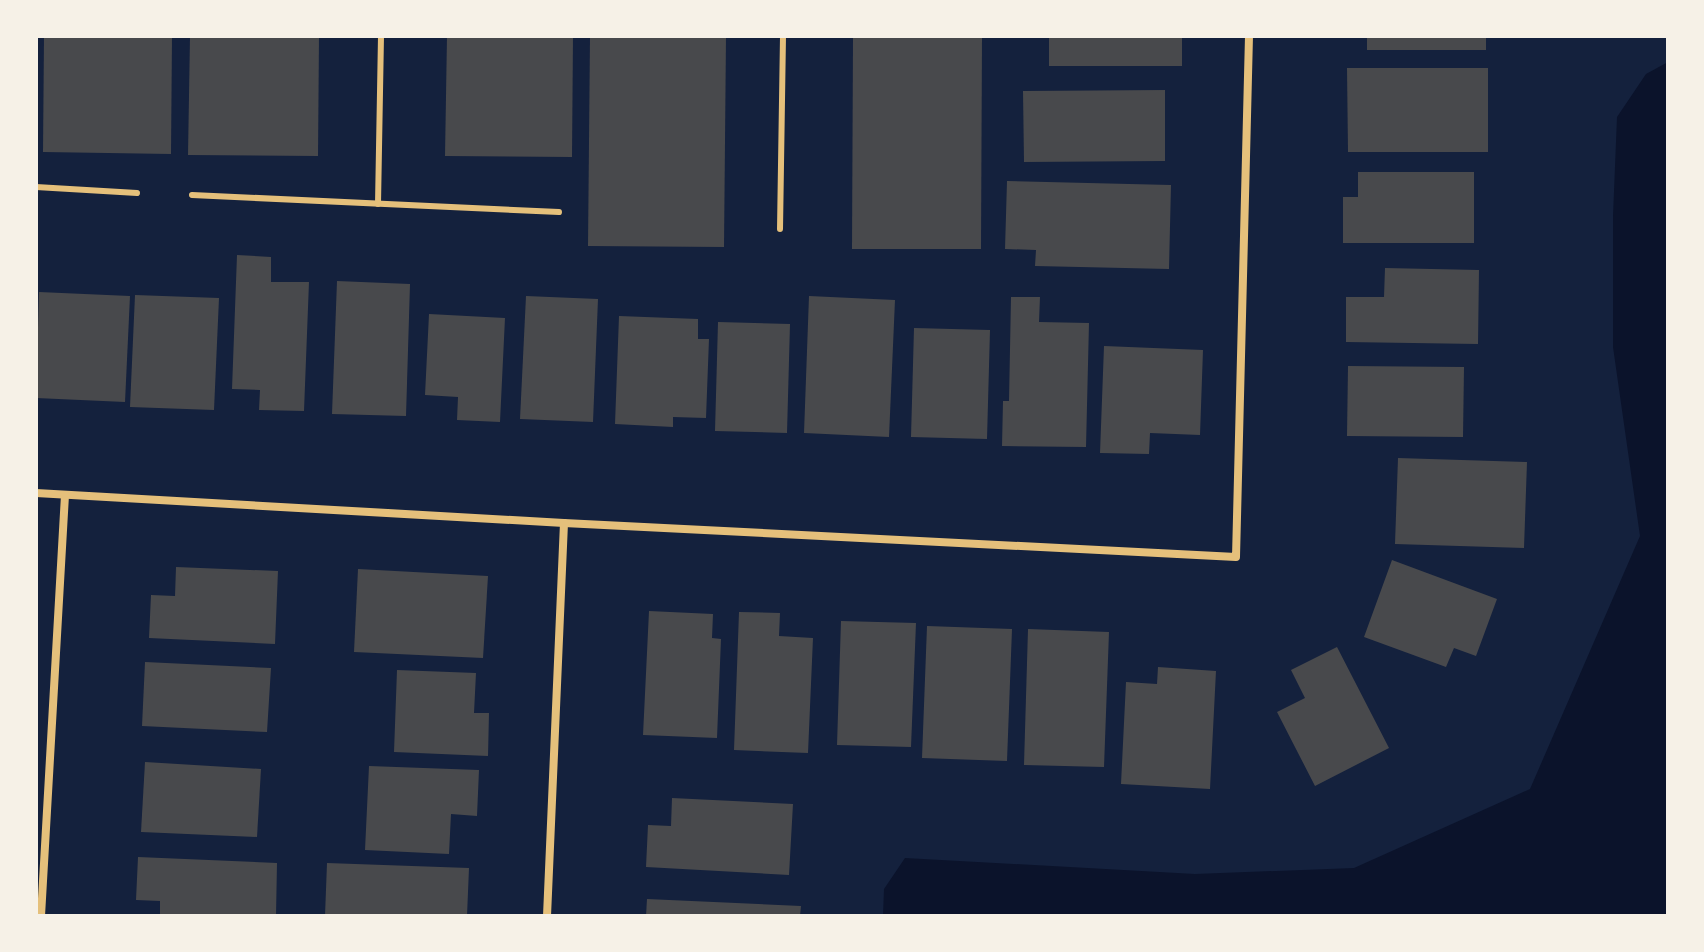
<svg xmlns="http://www.w3.org/2000/svg" width="1704" height="952" viewBox="0 0 1704 952" font-family="Helvetica,sans-serif">
<rect width="100%" height="100%" fill="#14213d"/>
<!-- water -->
<path fill="#0b132b" d="M1668,62V916H883L884,889L905,858L1195,874L1354,868L1530,789L1640,536L1613,347V216L1617,117L1646,74Z"/>
<!-- building -->
<g fill="#48494c">
<path d="M44,36H172L171,154L43,152Z"/>
<path d="M190,36H319L318,156L188,155Z"/>
<path d="M447,36H573L572,157L445,156Z"/>
<path d="M590,36H726L724,247L588,246Z"/>
<path d="M853,36H982L981,249H852Z"/>
<rect x="1049" y="36" width="133" height="30"/>
<rect x="1367" y="36" width="119" height="14"/>
<path d="M1347,68H1488V152H1348Z"/>
<path d="M1165,90V161L1024,162L1023,91Z"/>
<path d="M1358,172H1474V243H1343V197H1358Z"/>
<path d="M1007,181L1171,185L1169,269L1035,266L1036,250L1005,249Z"/>
<path d="M237,255L271,257V282H309L304,411L259,410L260,390L232,389Z"/>
<path d="M1385,268L1479,270L1478,344L1346,342V297H1384Z"/>
<path d="M337,281L410,284L406,416L332,414Z"/>
<path d="M39,292L130,296L125,402L36,398Z"/>
<path d="M135,295L219,298L214,410L130,407Z"/>
<path d="M526,296L598,299L593,422L520,419Z"/>
<path d="M809,296L895,300L889,437L804,433Z"/>
<path d="M1011,297H1040L1039,322L1089,323L1086,447L1002,446L1003,401H1009Z"/>
<path d="M429,314L505,318L500,422L457,420L458,397L425,395Z"/>
<path d="M619,316L698,319V339H709L706,418L673,417V427L615,424Z"/>
<path d="M718,322L790,324L787,433L715,431Z"/>
<path d="M914,328L990,330L987,439L911,437Z"/>
<path d="M1104,346L1203,350L1200,435L1150,433L1149,454L1100,453Z"/>
<path d="M1348,366L1464,367L1463,437L1347,436Z"/>
<path d="M1398,458L1527,462L1524,548L1395,544Z"/>
<path d="M1392,560L1497,599L1476,656L1454,648L1446,667L1364,637Z"/>
<path d="M176,567L278,571L275,644L149,638L151,595L175,596Z"/>
<path d="M358,569L488,576L483,658L354,652Z"/>
<path d="M649,611L713,614L712,638L721,639L717,738L643,735Z"/>
<path d="M739,612L780,613L779,636L813,638L808,753L734,750Z"/>
<path d="M841,621L916,623L911,747L837,745Z"/>
<path d="M927,626L1012,629L1007,761L922,758Z"/>
<path d="M1028,629L1109,632L1104,767L1024,765Z"/>
<path d="M1337,647L1389,748L1315,786L1277,712L1305,698L1291,670Z"/>
<path d="M145,662L271,668L267,732L142,726Z"/>
<path d="M1158,667L1216,671L1210,789L1121,784L1126,682L1157,684Z"/>
<path d="M397,670L476,673L474,713H489L488,756L394,752Z"/>
<path d="M145,762L261,769L257,837L141,832Z"/>
<path d="M369,766L479,770L477,816L451,814L449,854L365,850Z"/>
<path d="M672,798L793,804L789,875L646,867L648,825L671,826Z"/>
<path d="M138,857L277,863L276,916H160V901L136,900Z"/>
<path d="M327,863L469,868L467,916H325Z"/>
<path d="M647,899L801,906L800,916H646Z"/>
</g>
<g fill="none" stroke-linecap="round" stroke-linejoin="round">
<!-- service -->
<g stroke="#e5c07b" stroke-width="6">
<path d="M36,187L137,193"/>
<path d="M192,195L559,212"/>
<path d="M378,204L381,36"/>
<path d="M780,229L783,36"/>
</g>
<!-- minor -->
<g stroke="#e5c07b" stroke-width="8">
<path d="M36,493L564,523L1236,557L1249,36"/>
<path d="M41,916L65,495"/>
<path d="M547,916L564,523"/>
</g>
</g>
<!-- border -->
<rect width="1704" height="952" fill="none" stroke="#f6f1e7" stroke-width="76"/>
</svg>
